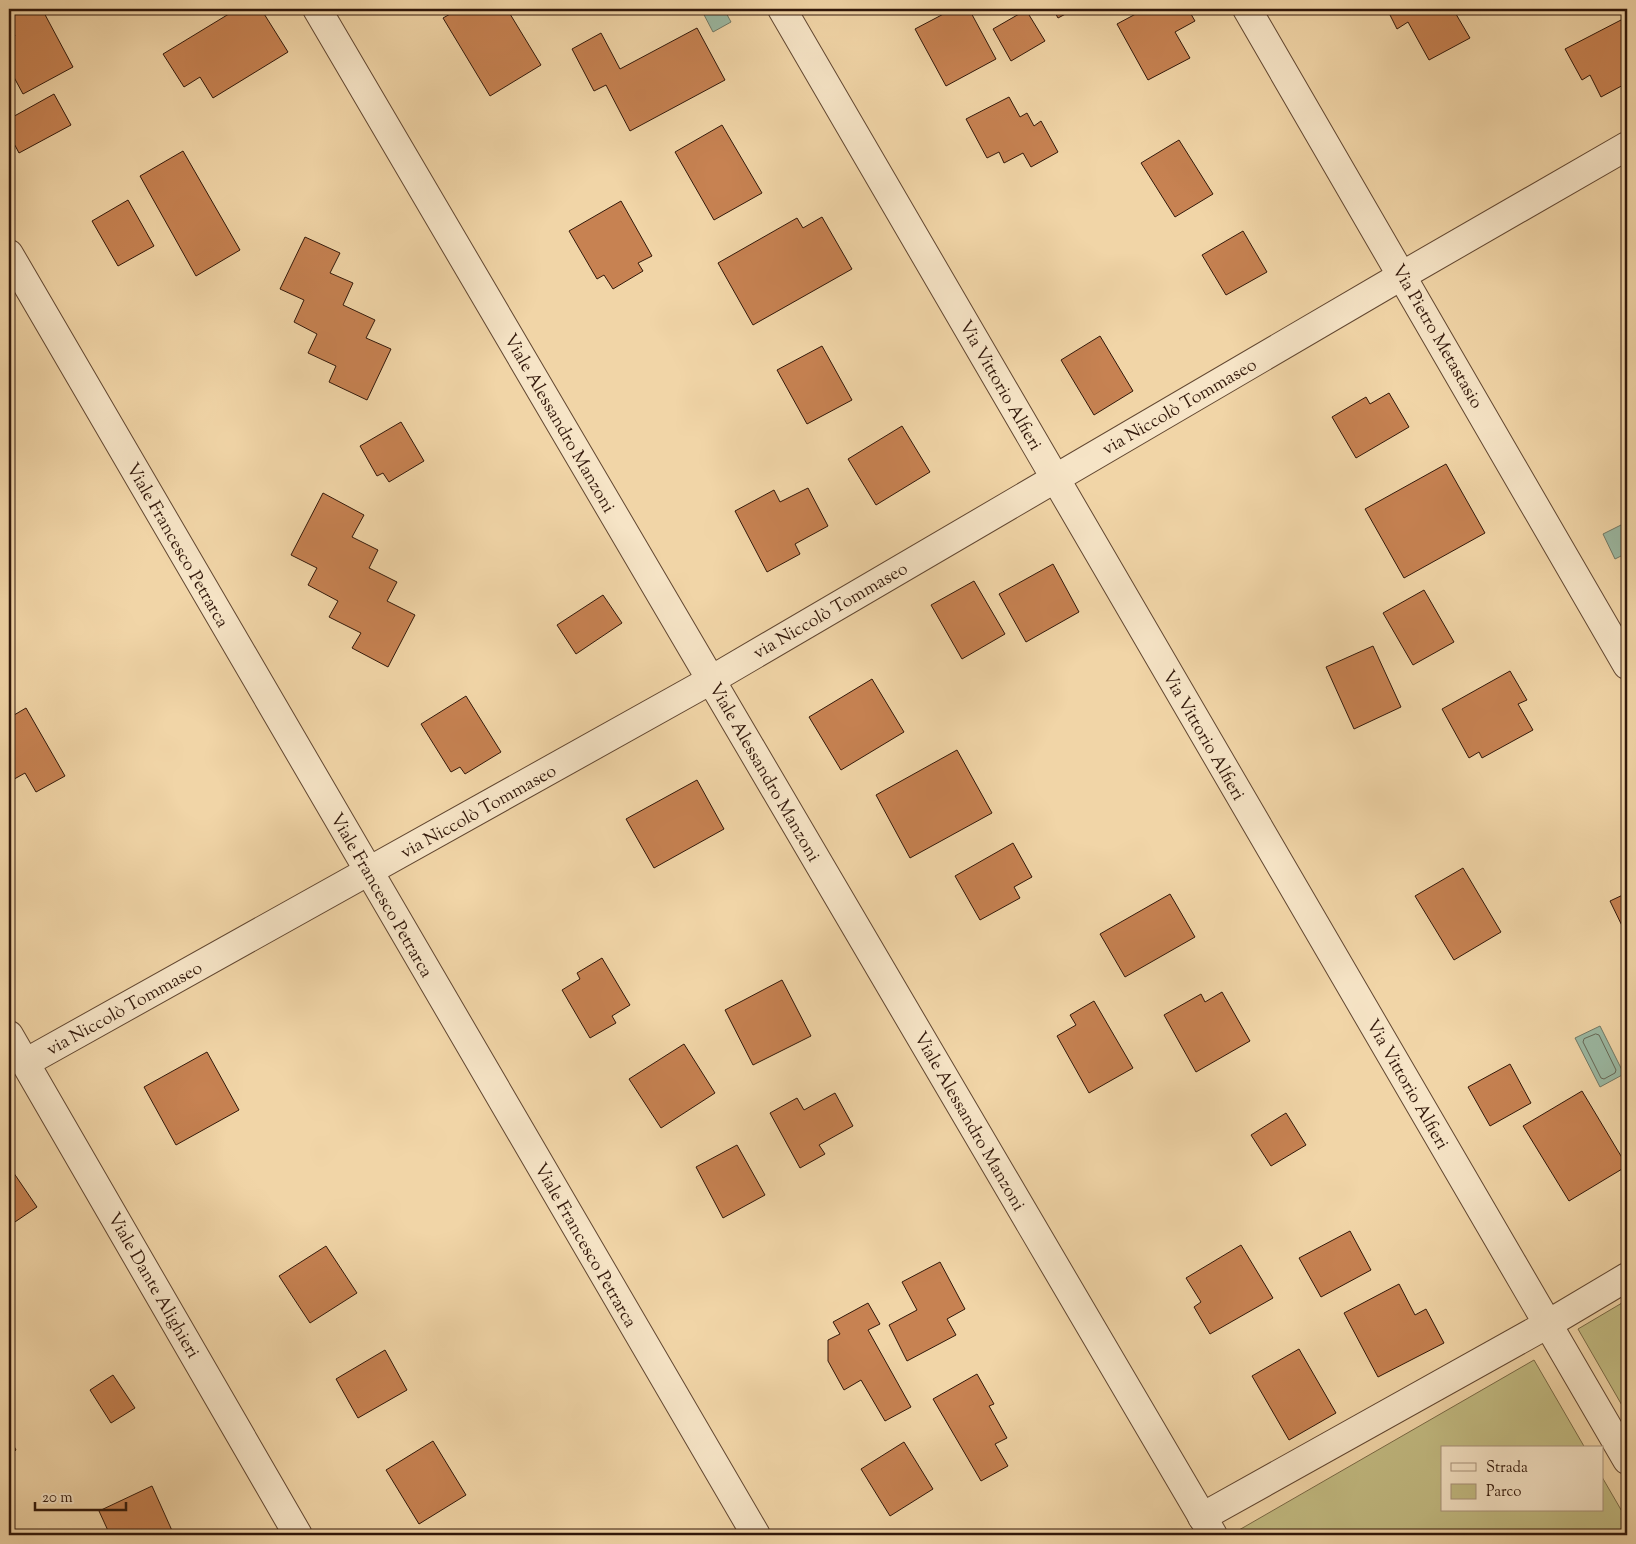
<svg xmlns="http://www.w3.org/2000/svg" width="1636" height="1544" viewBox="0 0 1636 1544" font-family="'Sorts Mill Goudy',serif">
<rect width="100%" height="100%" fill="#f1d5a7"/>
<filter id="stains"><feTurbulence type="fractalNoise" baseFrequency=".004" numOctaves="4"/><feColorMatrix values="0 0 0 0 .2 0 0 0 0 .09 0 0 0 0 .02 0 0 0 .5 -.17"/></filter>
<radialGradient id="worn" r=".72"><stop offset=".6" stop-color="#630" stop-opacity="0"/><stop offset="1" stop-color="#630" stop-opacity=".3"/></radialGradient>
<!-- green -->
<g fill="#c2bb82" stroke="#7a6a46">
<path d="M1627,1300V1414L1578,1329Z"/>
<path d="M1534,1360L1585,1448H1442V1510H1602V1477L1627,1520V1535H1242L1239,1530Z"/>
</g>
<!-- water -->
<g fill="#9bb9a3" stroke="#717966">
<path d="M701,9H724L731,22L713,32Z"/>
<path d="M1627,522V553L1615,559L1603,534Z"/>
<path d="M1600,1026L1624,1074L1600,1087L1575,1038Z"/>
</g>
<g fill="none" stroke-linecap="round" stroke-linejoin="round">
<!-- shore -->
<path stroke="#666856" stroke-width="1" d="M1596,1034L1599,1035L1616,1070L1615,1073L1604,1079L1601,1078L1583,1042L1584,1039Z"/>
</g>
<!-- building -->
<g fill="#c78252" stroke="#32180a">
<path d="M26,9H42L73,67L23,94L9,68V39L15,36L9,25V18Z"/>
<path d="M237,9H261L288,52L213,98L200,77L184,87L163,54Z"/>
<path d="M459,9H507L541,65L490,96L443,18Z"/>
<path d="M953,9H969L996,59L946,86L915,29Z"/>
<path d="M1053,9H1075L1058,18Z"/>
<path d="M1145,9H1188L1195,21L1175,32L1190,58L1148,80L1117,24Z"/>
<path d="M1387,9H1453L1470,38L1429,60L1408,22L1397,29Z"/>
<path d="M1026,10L1045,41L1011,61L993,29Z"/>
<path d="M1621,20L1627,31V83L1601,97L1590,75L1582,80L1565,49Z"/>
<path d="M697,28L725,80L630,131L606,85L594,91L572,49L601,33L620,69Z"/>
<path d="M54,94L71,125L19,153L9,134V119Z"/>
<path d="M1009,97L1020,117L1027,113L1034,126L1041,121L1058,152L1031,167L1023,153L1004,163L999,152L987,158L966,119Z"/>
<path d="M722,125L762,193L714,220L675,152Z"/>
<path d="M1179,140L1213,194L1175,217L1141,163Z"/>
<path d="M183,151L240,250L196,276L140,176Z"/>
<path d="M128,200L154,246L118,266L92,221Z"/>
<path d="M621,201L652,256L638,263L643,271L613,289L604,275L597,279L569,231Z"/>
<path d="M822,217L852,269L753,325L718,263L797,218L803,228Z"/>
<path d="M1243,231L1267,272L1226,295L1202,255Z"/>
<path d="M305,237L340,253L330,273L353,283L343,305L375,320L366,338L391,349L367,400L329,382L336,366L308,353L317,334L294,322L304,300L280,289Z"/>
<path d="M1100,336L1133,391L1094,415L1061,360Z"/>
<path d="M822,346L852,400L807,424L777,370Z"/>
<path d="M1389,393L1409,427L1356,458L1332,417L1366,397L1370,404Z"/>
<path d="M401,422L424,461L389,482L383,473L377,476L360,446Z"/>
<path d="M902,426L930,472L876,505L848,459Z"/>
<path d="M1446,464L1485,533L1404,578L1365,509Z"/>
<path d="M808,488L828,526L795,544L800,554L767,572L735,511L774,490L780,502Z"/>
<path d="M323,493L364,515L352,537L378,550L369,568L397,582L387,601L415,615L388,667L352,648L361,633L329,617L338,601L308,585L317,568L291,555Z"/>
<path d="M1053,564L1079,612L1026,642L999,594Z"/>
<path d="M974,581L1005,634L962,659L931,605Z"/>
<path d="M1424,590L1454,642L1413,665L1383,613Z"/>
<path d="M603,595L622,623L576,654L557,625Z"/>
<path d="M1373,646L1401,707L1354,729L1326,667Z"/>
<path d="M1510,671L1527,700L1518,704L1533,730L1482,758L1479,752L1469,758L1442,709Z"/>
<path d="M872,679L904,732L841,770L809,717Z"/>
<path d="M466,696L501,752L465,774L460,767L451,772L421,724Z"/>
<path d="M26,708L65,776L36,792L25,773L9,782V718Z"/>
<path d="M957,750L992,813L910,858L876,795Z"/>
<path d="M697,780L724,829L654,868L626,819Z"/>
<path d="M1013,843L1032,877L1014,887L1020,898L980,920L955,876Z"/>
<path d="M1463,868L1501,932L1454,960L1415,896Z"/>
<path d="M1627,893V936L1610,901Z"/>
<path d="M1170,894L1195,937L1125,977L1100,934Z"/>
<path d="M602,958L630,1005L612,1016L616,1023L590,1038L562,990L580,979L577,973Z"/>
<path d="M782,980L811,1036L753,1065L725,1010Z"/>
<path d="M1222,992L1250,1041L1196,1072L1164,1015L1201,994L1205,1002Z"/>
<path d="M1094,1001L1133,1068L1089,1093L1057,1036L1076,1025L1070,1015Z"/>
<path d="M684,1044L715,1093L661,1128L629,1079Z"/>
<path d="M207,1052L239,1110L176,1145L144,1087Z"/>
<path d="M1510,1064L1531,1103L1490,1126L1468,1087Z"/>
<path d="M1582,1091L1627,1166L1569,1201L1523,1126Z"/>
<path d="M835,1093L853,1126L819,1145L825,1154L800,1168L770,1113L797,1098L804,1110Z"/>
<path d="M1286,1113L1306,1145L1271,1166L1251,1135Z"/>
<path d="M737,1145L765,1195L723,1218L696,1167Z"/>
<path d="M9,1166L37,1207L9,1226Z"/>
<path d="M1350,1231L1371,1270L1321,1297L1299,1258Z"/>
<path d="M1241,1245L1273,1298L1210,1334L1194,1307L1201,1302L1186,1278Z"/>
<path d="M326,1246L357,1293L310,1323L279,1276Z"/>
<path d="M940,1262L965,1309L947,1319L956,1335L907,1361L889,1325L917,1310L902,1282Z"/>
<path d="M1399,1284L1415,1315L1426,1309L1444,1343L1378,1377L1344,1313Z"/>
<path d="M868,1303L880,1324L868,1330L911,1407L885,1421L861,1380L844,1390L828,1361V1340L840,1334L833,1322Z"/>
<path d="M1299,1349L1336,1413L1289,1440L1252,1376Z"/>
<path d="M385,1350L407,1390L358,1418L336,1379Z"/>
<path d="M977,1374L994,1404L989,1406L1007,1438L995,1444L1008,1466L981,1481L933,1399Z"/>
<path d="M113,1375L135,1408L111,1423L90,1390Z"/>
<path d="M9,1437L16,1450L9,1455Z"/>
<path d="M433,1441L466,1495L419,1524L386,1470Z"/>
<path d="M904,1442L933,1489L890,1516L861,1469Z"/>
<path d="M152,1486L174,1535H110L99,1511Z"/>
</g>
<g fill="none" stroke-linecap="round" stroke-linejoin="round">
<!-- street casing -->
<g stroke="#624731" stroke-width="30">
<g id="street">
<path d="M317,9L1213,1535"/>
<path d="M782,9L1627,1460"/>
<path d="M1247,9L1627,665"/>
<path d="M9,254L756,1535"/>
<path d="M9,1035L298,1535"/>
<path d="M25,1063L711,680L1403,275L1627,146"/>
<path d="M1202,1517L1548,1324L1627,1277"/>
</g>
</g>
<!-- street -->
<use href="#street" stroke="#f6e4c6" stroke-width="28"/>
</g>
<g text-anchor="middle" stroke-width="5" stroke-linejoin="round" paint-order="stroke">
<!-- street labels -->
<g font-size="18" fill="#32180a" stroke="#f6e4c6">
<text transform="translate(1438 336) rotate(60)" y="6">Via Pietro Metastasio</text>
<text transform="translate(1001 385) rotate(60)" y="6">Via Vittorio Alfieri</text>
<text transform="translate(1179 406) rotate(-30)" y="6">via Niccolò Tommaseo</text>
<text transform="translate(560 423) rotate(60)" y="6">Viale Alessandro Manzoni</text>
<text transform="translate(178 545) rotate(60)" y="6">Viale Francesco Petrarca</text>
<text transform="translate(830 610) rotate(-30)" y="6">via Niccolò Tommaseo</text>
<text transform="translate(1204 735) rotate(60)" y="6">Via Vittorio Alfieri</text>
<text transform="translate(765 772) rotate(60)" y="6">Viale Alessandro Manzoni</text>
<text transform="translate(478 811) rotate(-29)" y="6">via Niccolò Tommaseo</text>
<text transform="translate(382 895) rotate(60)" y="6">Viale Francesco Petrarca</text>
<text transform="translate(124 1008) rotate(-29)" y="6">via Niccolò Tommaseo</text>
<text transform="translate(1408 1084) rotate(60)" y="6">Via Vittorio Alfieri</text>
<text transform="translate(970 1121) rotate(60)" y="6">Viale Alessandro Manzoni</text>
<text transform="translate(586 1245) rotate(60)" y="6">Viale Francesco Petrarca</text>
<text transform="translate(154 1285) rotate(60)" y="6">Viale Dante Alighieri</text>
</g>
</g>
<!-- margin -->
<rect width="1636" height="1544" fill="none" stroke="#f1d5a7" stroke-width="30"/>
<rect x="10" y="10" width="1616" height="1524" fill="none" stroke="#32180a" stroke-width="2.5"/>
<rect x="15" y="15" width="1606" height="1514" fill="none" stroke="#32180a"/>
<!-- legend -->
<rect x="1441" y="1446" width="162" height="65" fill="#f6e4c6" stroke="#a8927b"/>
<rect x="1451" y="1463" width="25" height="8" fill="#f6e4c6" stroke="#a8927b"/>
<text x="1486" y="1472" font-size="15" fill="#32180a">Strada</text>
<rect x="1451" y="1484" width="25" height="15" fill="#c2bb82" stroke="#a8927b"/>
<text x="1486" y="1496" font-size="15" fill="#32180a">Parco</text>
<!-- scale -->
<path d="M35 1502v8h91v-8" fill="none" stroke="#32180a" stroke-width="2.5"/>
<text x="42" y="1502" font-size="15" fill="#32180a" stroke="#f6e4c6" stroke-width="4" paint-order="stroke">20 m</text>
<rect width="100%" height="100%" filter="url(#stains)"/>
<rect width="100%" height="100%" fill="url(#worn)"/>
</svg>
